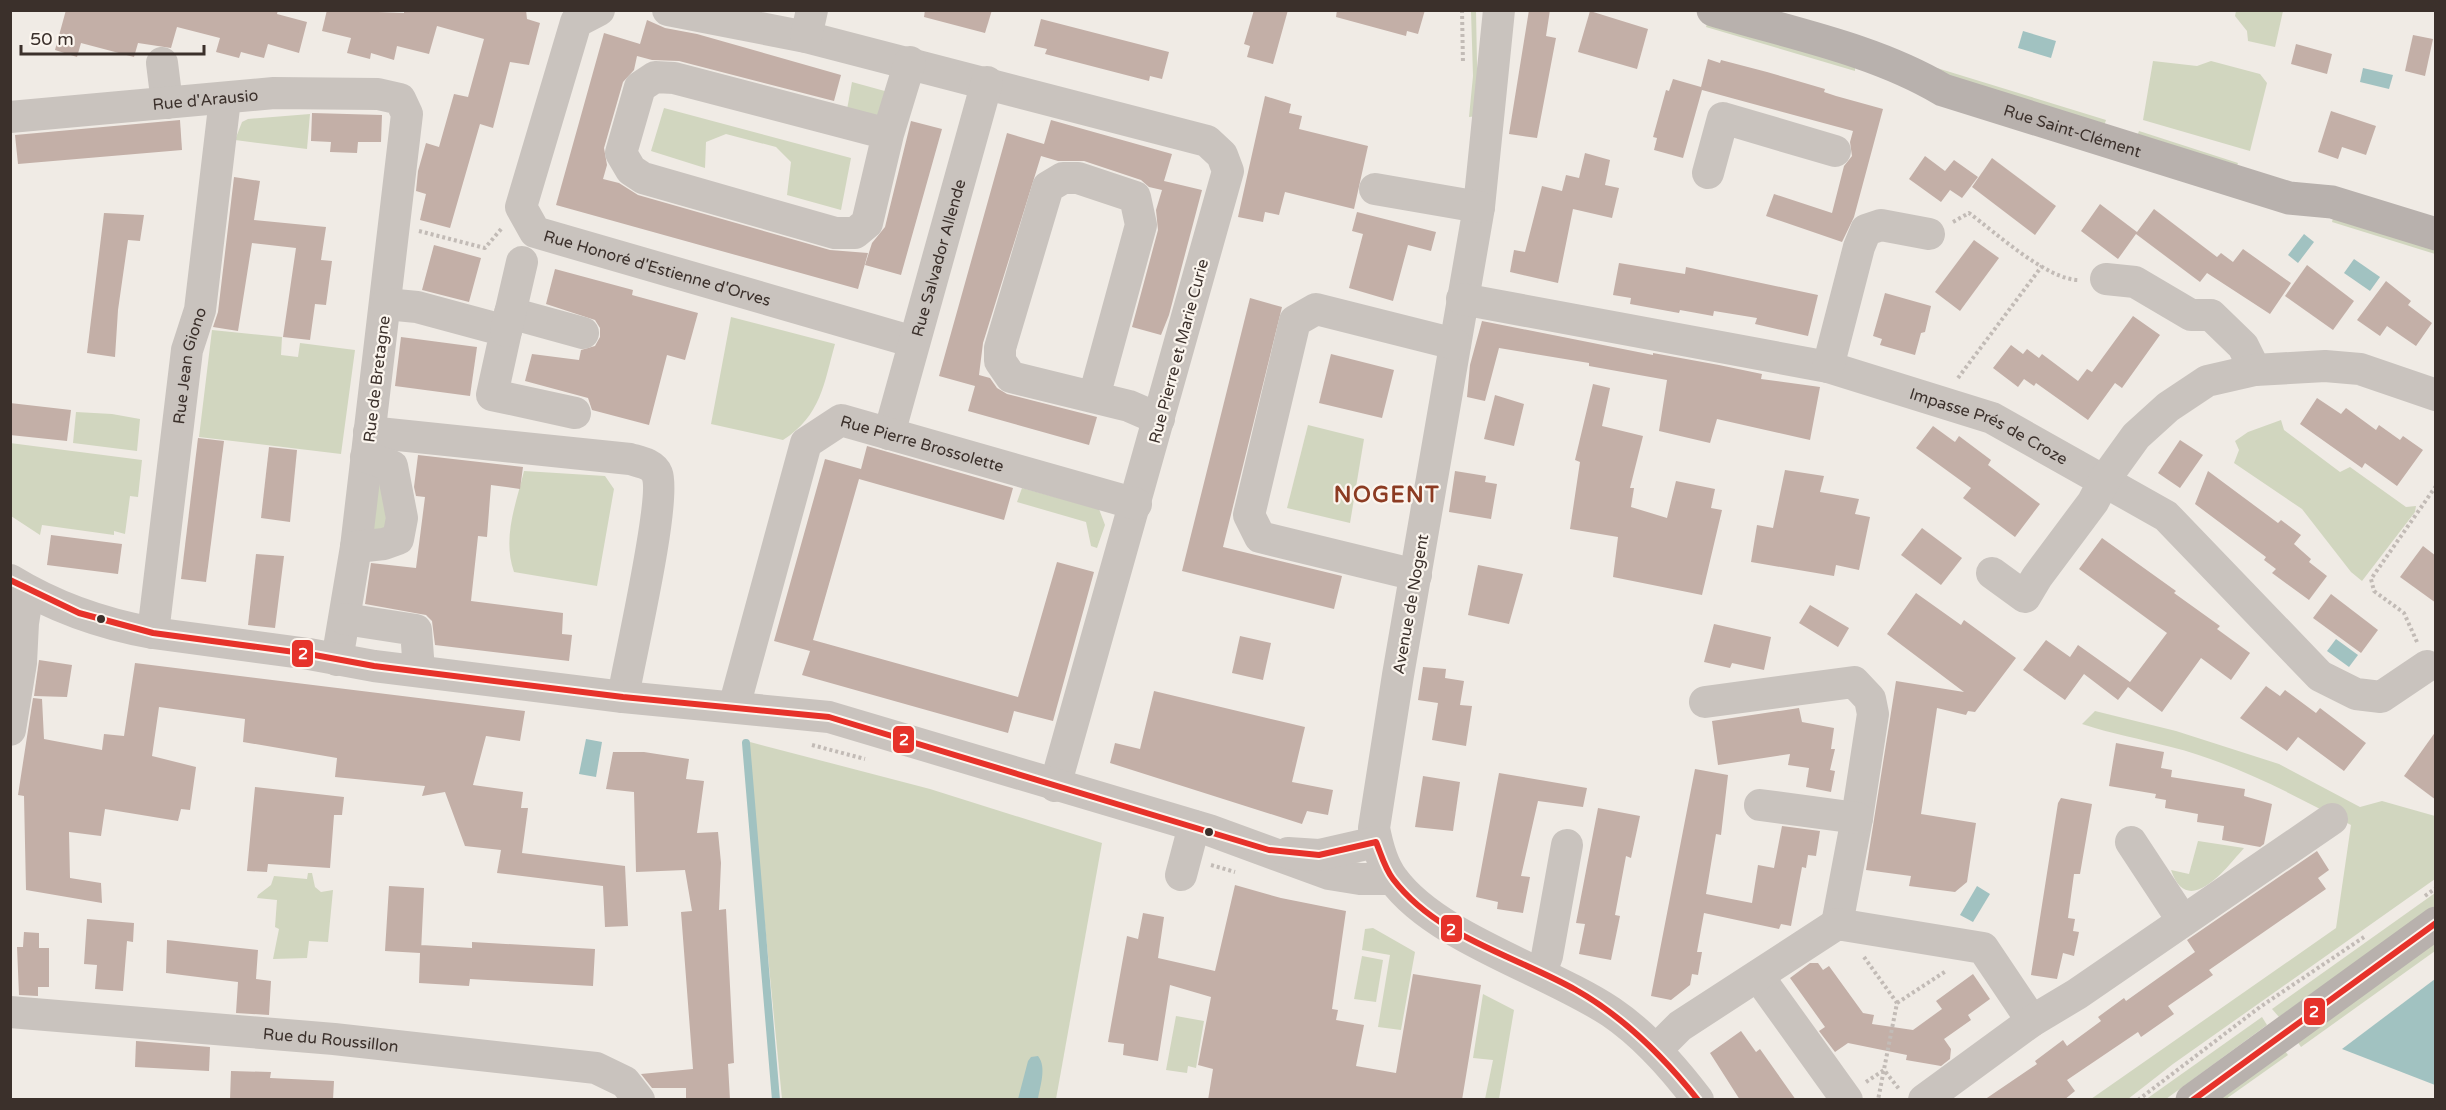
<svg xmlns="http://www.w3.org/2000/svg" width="2446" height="1110" viewBox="0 0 2446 1110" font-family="'Varela Round',sans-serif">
<rect width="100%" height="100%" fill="#f0ebe5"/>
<!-- green -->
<g fill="#d1d6bf">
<path d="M1471,11H1476L1478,116L1469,117L1473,76Z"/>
<path d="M2236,11H2283L2275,47L2248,41L2247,31L2235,16Z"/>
<path d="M1708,20L1855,65V71L1706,27Z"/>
<path d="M2153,61L2197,66L2211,61L2260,74L2267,83L2250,151L2143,120Z"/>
<path d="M1937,68L2106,120L2103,129L1946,81Z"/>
<path d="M852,82L892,93L889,119L846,115Z"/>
<path d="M664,108L851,158L841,210L787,195L791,162L776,147L726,134L706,142L705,168L651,151Z"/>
<path d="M310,114L307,149L235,140L242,122L248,119Z"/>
<path d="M2139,131L2238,163L2235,171L2136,139Z"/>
<path d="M2334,214L2435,245V254L2332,222Z"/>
<path d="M731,317L835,344C824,383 821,416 783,440L711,424Z"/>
<path d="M212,330L282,337L281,355L298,357L300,343L355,350L341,454L199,437Z"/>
<path d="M76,412L112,414L140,419L137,451L73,443Z"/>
<path d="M2281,420L2284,430L2340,472L2350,467L2406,507L2416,506L2415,512L2362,581L2351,572L2302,509L2234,463L2239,450L2235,441L2248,432Z"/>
<path d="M1308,425L1364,439L1350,523L1287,508Z"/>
<path d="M10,443L142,460L138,497L130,496L125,534L114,531V535L42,525L40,535L11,516Z"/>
<path d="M524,471L605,476L614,489L597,586L514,572C502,538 516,504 524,471Z"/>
<path d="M376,476L387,488L386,529L368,535Z"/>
<path d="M1022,488L1099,509L1105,525L1097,548L1091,546L1086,522L1017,502Z"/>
<path d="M2095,711L2176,731L2279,764L2360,807L2382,801L2435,816V879L2173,1064L2128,1099H2091L2336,928L2351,825C2293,795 2235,763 2171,747C2141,739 2112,734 2082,724Z"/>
<path d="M750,742L930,789L1102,843L1056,1099H782L749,762Z"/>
<path d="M2198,841L2244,848C2227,867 2188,920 2171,870L2189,874Z"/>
<path d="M308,873H312L315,887L321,892L333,890L328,942L309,941L307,958L273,959L279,929L275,927L277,900L257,898L258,895L271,885L274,876L307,879Z"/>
<path d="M2435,893V906L2279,1017L2272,1009Z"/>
<path d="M1373,928L1415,952L1401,1030L1378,1027L1390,955L1362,950L1365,929Z"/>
<path d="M2435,938V951L2301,1047L2295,1038Z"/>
<path d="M1362,956L1383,960L1376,1002L1354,999Z"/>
<path d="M1483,994L1514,1010L1499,1099H1485L1493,1060L1473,1058Z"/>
<path d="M1176,1016L1204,1021L1196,1068L1188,1066L1187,1073L1166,1070Z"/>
<path d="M2262,1017L2267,1025L2166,1099L2145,1100Z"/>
<path d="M2282,1047L2288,1055L2226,1099L2207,1100Z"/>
</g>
<!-- water -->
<g fill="#a1c2c1">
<path d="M2023,31L2056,41L2051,58L2018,48Z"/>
<path d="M2363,68L2393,75L2389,89L2360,82Z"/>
<path d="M2304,234L2314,242L2298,263L2288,255Z"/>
<path d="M2354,259L2380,277L2370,291L2344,273Z"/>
<path d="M2336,639L2358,655L2349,667L2327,651Z"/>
<path d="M586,739L602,742L596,777L579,774Z"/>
<path d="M1977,886L1990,894L1973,922L1960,915Z"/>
<path d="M2435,979V1085L2342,1049Z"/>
<path d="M1038,1056C1047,1067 1040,1086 1038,1099H1018L1028,1061L1031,1057Z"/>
</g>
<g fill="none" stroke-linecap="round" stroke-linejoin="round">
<!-- stream -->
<path stroke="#a1c2c1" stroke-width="8" d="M746,743L776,1100"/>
</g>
<!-- building -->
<g fill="#c3afa7">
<path d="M66,10H278L277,14L307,22L299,53L268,44L264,58L241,52L239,58L216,52L220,38L177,27L171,48L138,43L134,57L81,43L77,57L55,50Z"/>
<path d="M327,10L404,13V10H526L527,19L540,23L529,65L510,62L493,128L480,124L450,228L420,220L426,194L416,191L418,171L426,143L439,147L454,94L468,97L484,39L437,26L429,54L397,46L394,60L371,53L370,59L347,53L351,38L322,31Z"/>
<path d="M925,10H992L985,33L924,17Z"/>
<path d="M1254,10H1288L1273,64L1247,57L1250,46L1244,44Z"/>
<path d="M1337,10H1425L1418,34L1407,31L1406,36L1336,17Z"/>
<path d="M1529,10H1550L1546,36L1556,38L1537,138L1509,134Z"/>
<path d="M1590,11L1648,29L1637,69L1578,52Z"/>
<path d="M1041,19L1169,52L1162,79L1150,76L1149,81L1045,54L1047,49L1034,46Z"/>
<path d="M647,20L665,28L697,34L841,75L834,101L679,61L652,60L637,56L634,70L623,82L604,148L607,165L603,179L619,183L638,195L830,250L868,253L858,289L556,205L604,33L640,44Z"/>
<path d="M2413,35L2433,39L2425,76L2405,71Z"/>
<path d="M2296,44L2332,54L2327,74L2291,64Z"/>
<path d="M1708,59L1720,63L1721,60L1767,72L1825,89L1824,92L1836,96L1883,109L1854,217L1842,242L1766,216L1774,194L1832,213L1844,166L1852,156L1850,142L1853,131L1702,90L1683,158L1654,150L1657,138L1653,137L1666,90L1669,91L1673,79L1701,87Z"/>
<path d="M1265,96L1291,104L1289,113L1302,116L1299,129L1368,146L1354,209L1285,192L1279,215L1265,212L1263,222L1238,217Z"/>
<path d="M2331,111L2376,126L2366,155L2342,147L2338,159L2318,152Z"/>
<path d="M312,113L382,115L381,142H358L357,153L330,152L331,142L311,141Z"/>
<path d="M180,120L182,150L18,164L15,135Z"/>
<path d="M1051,120L1172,154L1164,181L1202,190L1169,315L1161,335L1132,327L1158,230L1156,210L1162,190L1149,187L1141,180L1084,161H1058L1041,156L983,343L979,375L990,378L997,388L1007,394L1097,417L1089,445L968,411L975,386L939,376L1007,133L1044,144Z"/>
<path d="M911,121L942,129L901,275L865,265L872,243L885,227Z"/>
<path d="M1585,153L1610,160L1605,185L1619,188L1612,218L1573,209L1558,283L1510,272L1514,250L1525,252L1542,186L1562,191L1566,175L1579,178Z"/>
<path d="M1925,156L1945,171L1954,160L1978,177L1962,198L1950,190L1941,202L1909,179Z"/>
<path d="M1992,158L2056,206L2035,235L1972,187Z"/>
<path d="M234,177L260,181L254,220L326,227L321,260L332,261L326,305L315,304L310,340L283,337L296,248L252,243L238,331L213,327L218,312Z"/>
<path d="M2100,204L2137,232L2154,209L2217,257L2221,253L2233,262L2243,249L2291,283L2270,314L2207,273L2200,282L2136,234L2118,259L2081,231Z"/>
<path d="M1357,212L1436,232L1431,251L1408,245L1393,301L1349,288L1363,234L1352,231Z"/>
<path d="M104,213L144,215L140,241L128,240L118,310L115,357L87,353Z"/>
<path d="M1974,240L1999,258L1960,311L1935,292Z"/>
<path d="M434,245L481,258L469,302L422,290Z"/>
<path d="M1619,263L1685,274L1686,267L1818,295L1808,336L1755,324L1757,318L1714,311L1713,316L1680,310L1679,313L1630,304L1631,298L1613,295Z"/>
<path d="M2307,265L2354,301L2333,330L2285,296Z"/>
<path d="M555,269L633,290L632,295L698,313L685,360L667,355L649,425L592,410L588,398L525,381L532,354L579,360L581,350L595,346L600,337V328L595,320L546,304Z"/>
<path d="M2386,281L2411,301L2408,305L2432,323L2416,346L2387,326L2380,336L2357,320Z"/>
<path d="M1885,293L1931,306L1925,332L1921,333L1915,355L1880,345L1882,339L1873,336Z"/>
<path d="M1250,298L1282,307L1223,547L1342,576L1334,609L1182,571Z"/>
<path d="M2133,316L2160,335L2122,388L2115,383L2088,420L2036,383L2034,386L2024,379L2018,387L1993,368L2011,345L2023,354L2027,349L2039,358L2042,354L2078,381L2087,369L2092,372Z"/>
<path d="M1482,321L1653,355V353L1719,365L1762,374L1761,379L1820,387L1810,440L1717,419L1710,443L1659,431L1667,380L1589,366V363L1499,348L1485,401L1467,397L1470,365Z"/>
<path d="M401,337L477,347L470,396L395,386Z"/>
<path d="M1331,354L1394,370L1382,418L1319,403Z"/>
<path d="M1593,384L1610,388L1602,426L1643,436L1630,488H1634L1631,507L1667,518L1676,481L1715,489L1711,508L1722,510L1702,595L1613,577L1618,537L1570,529L1580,462L1575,460Z"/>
<path d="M1495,395L1524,404L1514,446L1484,439Z"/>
<path d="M2317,398L2341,414L2346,408L2376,430L2379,425L2400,440L2403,436L2423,450L2397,486L2365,463L2362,468L2300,424Z"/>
<path d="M10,403L71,410L67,441L10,435Z"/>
<path d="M1933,426L1955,442L1959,436L1991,460L1988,465L2040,504L2015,537L1963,498L1971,488L1916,448Z"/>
<path d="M198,438L224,441L206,582L181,579Z"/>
<path d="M2180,440L2203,455L2180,488L2158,473Z"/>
<path d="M867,446L1013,488L1004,520L859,479L811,647L813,640L1018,697L1057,562L1094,572L1053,721L1014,711L1008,733L802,675L810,651L774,641L825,459L861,469Z"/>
<path d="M269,447L297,450L290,522L261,518Z"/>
<path d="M418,455L523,467L520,489L491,485L487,537L478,536L471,601L563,613L562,634L572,635L569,661L435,645L432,621L426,615L365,604L371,563L416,568L425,497L416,496L414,487Z"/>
<path d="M1785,470L1824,476L1820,492L1859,499L1855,514L1870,517L1859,570L1836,565L1834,576L1751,562L1757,525L1773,528Z"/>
<path d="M1455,471L1486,476L1485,482L1497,484L1491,519L1449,512Z"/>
<path d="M2208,471L2278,523L2281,520L2301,535L2294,544L2311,559L2309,562L2327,576L2309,600L2272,573L2276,569L2264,560L2266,557L2195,504Z"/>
<path d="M1922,528L1962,558L1941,585L1901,555Z"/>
<path d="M51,535L122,544L118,574L47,565Z"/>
<path d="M2102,538L2176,591L2174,593L2220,626L2217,629L2250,653L2231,680L2201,658L2162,712L2128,687L2118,700L2084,674L2065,700L2023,670L2046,640L2070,657L2078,645L2130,682L2167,633L2079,569Z"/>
<path d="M2423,546L2436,556V603L2400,577Z"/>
<path d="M256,554L284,556L275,628L248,625Z"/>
<path d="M1478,565L1523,574L1509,624L1468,615Z"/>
<path d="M1916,593L1961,625L1964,620L2016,658L1975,712L1968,711L1966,715L1937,708L1921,814L1976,823L1967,882L1955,892L1909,886L1911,876L1866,870L1896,681L1964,692L1887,634Z"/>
<path d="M2331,594L2378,630L2361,653L2313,618Z"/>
<path d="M1810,605L1849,628L1838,647L1799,623Z"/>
<path d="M1714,624L1771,637L1764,670L1732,663L1730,668L1704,662Z"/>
<path d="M1240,636L1271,643L1263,680L1232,673Z"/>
<path d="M39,660L72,665L67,697L34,696Z"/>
<path d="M135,663L525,711L520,741L486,736L473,785L523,792L521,808H528L522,853L625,866L628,926L605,927L603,886L497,873L501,850L465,846L445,792L422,796L425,786L335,777L337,758L243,742L245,719L159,707L152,756L196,767L190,810L181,809L178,821L105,809L101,836L69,832L70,878L101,883L102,903L26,890L24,796L18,795L33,698L42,699L44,739L102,750L104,734L124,736Z"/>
<path d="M1423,667L1446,669L1445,678L1464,681L1460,705L1472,706L1466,746L1432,740L1438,703L1418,700Z"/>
<path d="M2266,686L2280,696L2285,690L2316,713L2320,708L2366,743L2344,771L2298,737L2287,751L2240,718Z"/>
<path d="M1154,691L1305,727L1292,782L1333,790L1328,815L1307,811L1302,824L1110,763L1115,743L1140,749Z"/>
<path d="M1799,708L1802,722L1834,728L1831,749H1835L1830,770L1835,771L1831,792L1806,787L1809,768L1788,765L1790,754L1718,765L1712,721Z"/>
<path d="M2436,731V800L2404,776Z"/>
<path d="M2116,743L2164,752L2161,768L2172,770L2171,777L2245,789L2244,796L2272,804L2264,844L2260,847L2222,840L2224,826L2197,822L2198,814L2165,808L2166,800L2155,798L2156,794L2109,786Z"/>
<path d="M613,752H644L689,759L686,779L704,781L697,833L718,832L721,863L719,910L726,909L734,1063L728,1064L730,1100H686V1088H652L641,1074L693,1069L681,912L692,911L685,870L636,872L634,792L606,789Z"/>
<path d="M1695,769L1728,775L1721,835L1716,834L1706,894L1752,903L1758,865L1774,868L1782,826L1820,831L1816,856L1808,855L1806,868L1802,867L1791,926L1781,924L1779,929L1704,913L1697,952H1702L1698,975L1692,974L1690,985L1671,1000L1651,996Z"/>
<path d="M1499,773L1587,788L1583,807L1538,801L1521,876L1530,877L1523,913L1497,909L1498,902L1476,897Z"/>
<path d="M1423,776L1460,782L1453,831L1415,827Z"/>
<path d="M255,787L344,797L342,815H334L330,868L268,864L267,872L247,871Z"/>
<path d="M2061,798L2092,804L2080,874H2074L2068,918L2075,919L2073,931L2079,932L2074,956L2063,953L2057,979L2031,975L2058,803Z"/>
<path d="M1598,808L1640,816L1631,858L1626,856L1615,915L1620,916L1611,960L1579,954L1585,924L1576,923Z"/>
<path d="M2317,851L2329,870L2318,878L2326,889L2209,970L2213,975L2168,1006L2174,1014L2141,1037L2138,1032L2067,1080L2075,1091L2064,1100H1984L2037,1064L2035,1061L2063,1040L2067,1046L2101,1021L2098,1017L2124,998L2126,1001L2195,952L2187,940Z"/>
<path d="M1235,885L1281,898L1346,911L1332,1009L1338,1010L1336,1020L1364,1025L1356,1066L1396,1073L1413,974L1481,985L1462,1100H1208L1213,1069L1198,1065L1211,997L1170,985L1158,1061L1123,1055L1124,1044L1108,1042L1127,936L1138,939L1143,913L1164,917L1158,958L1215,971Z"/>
<path d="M389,886L424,888L421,952V945L472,948V942L595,949L593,986L470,979L469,986L419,983L420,953L385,951Z"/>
<path d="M87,919L134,923L133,942L127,941L123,991L95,989L97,965L84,964Z"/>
<path d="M24,932L39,933V948H49V987H38V996L19,995L17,947H23Z"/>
<path d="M167,940L258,950L256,979L271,981L269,1015L236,1013L238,982L166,973Z"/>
<path d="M1810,963H1818L1823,970L1829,966L1863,1013L1874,1015L1872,1024L1913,1030L1942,1009L1936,1001L1973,974L1990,999L1968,1015L1971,1020L1944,1039L1951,1049L1950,1059L1941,1066L1906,1060L1907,1055L1848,1043L1835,1052L1819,1031L1825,1027L1790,978Z"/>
<path d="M1741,1031L1756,1052L1760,1049L1796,1100H1740L1710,1053Z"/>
<path d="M136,1041L210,1047L209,1071L135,1067Z"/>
<path d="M231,1071L271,1072L270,1078L334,1081L333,1100H230Z"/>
</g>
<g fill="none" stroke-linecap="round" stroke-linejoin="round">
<!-- path -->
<g stroke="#c2bbb6" stroke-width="4" stroke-dasharray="3 3" stroke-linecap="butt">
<path d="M1462,10L1463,64"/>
<path d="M1953,222L1969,213C1995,232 2047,280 2079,280"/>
<path d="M419,231L485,248L502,228"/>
<path d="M1958,378L2042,266"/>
<path d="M2417,642L2404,613L2374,591L2371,579L2436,486"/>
<path d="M812,745L865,759"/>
<path d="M1211,865L1235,872"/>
<path d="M2425,896L2436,888"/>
<path d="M1864,957L1897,1003L1878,1100"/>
<path d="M1897,1003L1946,971"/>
<path d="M1866,1082L1884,1070L1899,1089"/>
<path d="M2138,1100L2260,1007L2364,937"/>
</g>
<!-- minor -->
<g stroke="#c9c3be" stroke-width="32">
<path id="s1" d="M599,10L576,22L521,207L535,232L914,342"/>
<path d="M668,10L806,37L1207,141L1222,155L1228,171L1055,786"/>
<path d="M1499,10L1479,207L1398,675L1374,828C1377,844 1383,866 1393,879C1436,938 1548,970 1611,1012C1645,1035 1673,1067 1698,1100"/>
<path d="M806,37L812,10"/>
<path d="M162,63L167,103"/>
<path id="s2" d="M10,117L274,93L378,94L400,99L407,114L356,547L337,660"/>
<path d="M888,134L674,78L655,77L640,87L621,153L631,170L643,178L835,233H855L867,223L888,134L910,62"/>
<path d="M1708,173L1723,118L1835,151"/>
<path d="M1375,189L1479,207"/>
<path d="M2106,279L2135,282L2191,315H2211L2243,346L2255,370"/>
<path id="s3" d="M1462,299L1828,367L1992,418L2166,516L2320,676L2356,694L2381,697L2427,666"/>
<path d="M386,304L417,307L506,331L492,395L575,413"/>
<path d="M510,313L583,333"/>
<path d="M506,331L522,262"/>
<path d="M1828,367L1859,247L1866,230L1881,225L1929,234"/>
<path d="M1094,397L1141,225L1135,197L1078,178H1063L1048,187L1000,348V361L1011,377L1129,406L1159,419"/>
<path d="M369,432L630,459C640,462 653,464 657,474C667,499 629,661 623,697"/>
<path id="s4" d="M889,434L987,82"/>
<path d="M356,547L384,544L398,539L402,518L392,466L366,457"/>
<path d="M1992,573L2025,597L2037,577L2093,502L2105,479L2136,436L2168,407L2207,381L2255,370L2325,366L2360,369L2436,395"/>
<path d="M1416,575L1260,537L1249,515L1295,321L1316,309L1455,344"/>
<path d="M10,580C54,607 103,624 153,633L309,654L374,666L623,697L829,717L1209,830L1329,874L1360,879H1392"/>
<path d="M345,619L416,630L419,671"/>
<path id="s5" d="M153,633L187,350L200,310L225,99"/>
<path d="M1705,702L1854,682L1870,699L1873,714L1857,818L1837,924"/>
<path id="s6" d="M734,707L806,443L841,420L1136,504"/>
<path d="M10,730L21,663L23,623L28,591"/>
<path d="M1760,805L1857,818"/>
<path d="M2131,842L2183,921"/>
<path d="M1288,853L1319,855L1376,842"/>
<path d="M1181,875L1194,826"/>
<path d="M1541,972L1547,956L1567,845"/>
<path d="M1758,976L1847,1100"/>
<path id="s7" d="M10,1012L334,1039L596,1068L625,1082L639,1100"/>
<path d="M1656,1050L1680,1026L1837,924L1983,948L2032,1021"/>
<path d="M1924,1100L2032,1021L2077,994L2332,819"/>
</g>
<!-- major -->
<g stroke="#b8b1ad" stroke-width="33">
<path id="s8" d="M1713,10C1790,33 1874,49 1943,90L2289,198L2332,202L2436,234"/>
<path d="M2192,1100L2436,923"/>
</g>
<!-- bus-1 casing -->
<g stroke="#fbf5ee" stroke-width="10">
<g id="bus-1">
<path d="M10,580L79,613L153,633L309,654L374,666L623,697L829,717L1269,850L1319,855L1376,842C1381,854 1385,869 1393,879C1438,938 1514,955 1576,990C1624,1017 1663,1056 1698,1100"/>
<path d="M2193,1100L2436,923"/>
</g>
</g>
<!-- bus-1 -->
<use href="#bus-1" stroke="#e6322a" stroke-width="6"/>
</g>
<!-- markers -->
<g fill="#3b302b" stroke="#fbf5ee" stroke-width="2">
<circle cx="101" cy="619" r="5"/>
<circle cx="1209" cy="832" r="5"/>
</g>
<g text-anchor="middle" stroke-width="4.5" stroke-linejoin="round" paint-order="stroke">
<!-- street labels -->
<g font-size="16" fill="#3b302b" stroke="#fbf5ee">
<text dy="6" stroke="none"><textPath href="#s2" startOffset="196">Rue d'Arausio</textPath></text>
<text dy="6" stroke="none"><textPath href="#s8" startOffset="380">Rue Saint-Clément</textPath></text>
<text dy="6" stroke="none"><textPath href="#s4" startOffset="183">Rue Salvador Allende</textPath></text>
<text dy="6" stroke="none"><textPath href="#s1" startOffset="375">Rue Honoré d'Estienne d'Orves</textPath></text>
<text transform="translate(1178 351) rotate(-75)" y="6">Rue Pierre et Marie Curie</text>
<text dy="6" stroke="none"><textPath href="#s5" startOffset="270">Rue Jean Giono</textPath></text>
<text transform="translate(376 379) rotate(-83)" y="6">Rue de Bretagne</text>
<text dy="6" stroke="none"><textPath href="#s3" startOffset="544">Impasse Prés de Croze</textPath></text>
<text dy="6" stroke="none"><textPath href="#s6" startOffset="400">Rue Pierre Brossolette</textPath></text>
<text transform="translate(1410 604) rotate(-80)" y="6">Avenue de Nogent</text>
<text dy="6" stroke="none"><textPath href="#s7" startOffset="322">Rue du Roussillon</textPath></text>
</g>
<!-- district labels -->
<g font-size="22" font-weight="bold" letter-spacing="1.5" fill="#8c3b22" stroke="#fbf5ee">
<text x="1387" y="502">NOGENT</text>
</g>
</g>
<g stroke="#fbf5ee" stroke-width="2">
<rect x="291" y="639" width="23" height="29" rx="6" fill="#e6322a"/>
<rect x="892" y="725" width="23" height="29" rx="6" fill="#e6322a"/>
<rect x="1440" y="914" width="23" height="29" rx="6" fill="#e6322a"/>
<rect x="2303" y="997" width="23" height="29" rx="6" fill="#e6322a"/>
</g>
<g font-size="16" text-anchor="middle" font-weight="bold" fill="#fff">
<text x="303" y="659">2</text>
<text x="904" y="745">2</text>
<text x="1451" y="935">2</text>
<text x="2314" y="1017">2</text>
</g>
<!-- border -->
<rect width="2446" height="1110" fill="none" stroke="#3b302b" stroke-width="24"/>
<!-- scale -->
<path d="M21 45v9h183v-9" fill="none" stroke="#3b302b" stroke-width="3"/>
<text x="30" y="45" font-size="18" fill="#3b302b" stroke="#fbf5ee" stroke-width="4.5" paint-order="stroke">50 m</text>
</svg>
